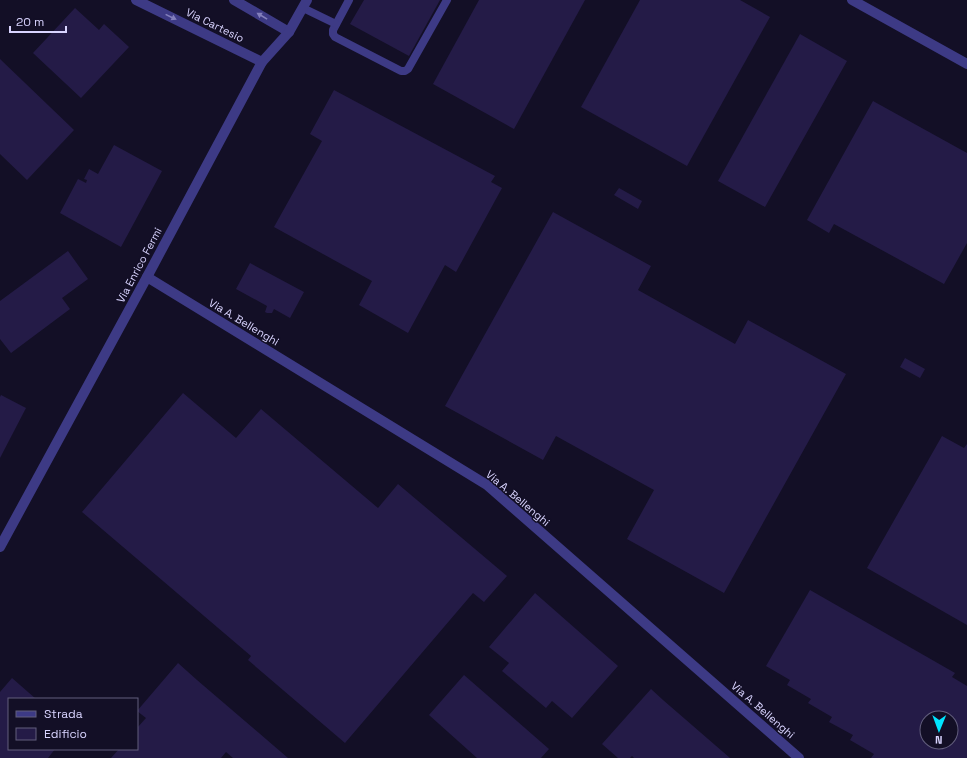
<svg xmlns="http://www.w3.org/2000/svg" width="967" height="758" viewBox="0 0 967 758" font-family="'Space Grotesk',sans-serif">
<rect width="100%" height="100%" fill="#130f26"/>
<!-- building -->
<g fill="#241b47" fill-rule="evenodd">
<path d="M364,0H440L409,56L350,24Z"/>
<path d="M479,0H585L514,129L433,84Z"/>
<path d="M640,0H740L770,17L687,166L581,107Z"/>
<path d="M75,8L99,30L104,24L129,47L81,98L33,53Z"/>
<path d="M800,34L847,61L765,207L718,181Z"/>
<path d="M0,59L74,130L27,180L0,154Z"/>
<path d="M334,90L495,176L491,182L502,188L456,272L445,265L408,333L359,305L372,281L274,227L322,141L310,134Z"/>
<path d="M873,101L967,153V243L944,284L834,224L829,233L807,220Z"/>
<path d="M114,145L162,171L121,247L60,213L78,179L86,183L87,180L84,179L89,169L98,174Z"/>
<path d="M619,188L642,201L638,209L614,195Z"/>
<path d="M553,212L651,266L638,290L735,344L748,320L846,374L724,593L627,539L654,490L556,436L543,460L445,406Z"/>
<path d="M68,251L88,279L62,298L70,309L11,353L0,339V301Z"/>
<path d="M250,263L304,292L290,318L274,309L272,313H267L265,312L267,306L236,289Z"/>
<path d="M905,358L925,369L920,378L900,367Z"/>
<path d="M183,393L236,438L261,409L378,508L398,484L507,576L484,602L473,593L345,743L248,660L251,656L82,512Z"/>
<path d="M1,395L26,408L0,458V397Z"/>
<path d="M942,436L964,448L967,444V625L867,568Z"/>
<path d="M810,590L955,673L952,677L967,686V758H871L874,754L850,740L853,735L829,722L832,717L808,703L811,699L787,685L790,680L766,666ZM927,718H951V742H927Z"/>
<path d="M535,593L618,666L572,718L552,701L546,708L502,671L509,663L489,647Z"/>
<path d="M178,663L197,680L288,758H233L226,752L221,758H111L119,749H137V728L146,718L137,711Z"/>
<path d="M464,675L549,749L541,758H477L429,715Z"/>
<path d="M12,678L36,699H9V749H55L48,758H0V692Z"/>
<path d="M651,689L663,700L730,758H634L632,756L630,758H618L602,744Z"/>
</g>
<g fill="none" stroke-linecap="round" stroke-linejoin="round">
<!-- service -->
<g stroke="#3d3a85" stroke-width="8">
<path d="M349,0L333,30V34L335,37L401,71H405L408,69L447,0"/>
<path d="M303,8L336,24"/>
</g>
<!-- minor -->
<g stroke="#3d3a85" stroke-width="10">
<path d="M136,0L262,62"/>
<path d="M234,0L289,32"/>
<path d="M852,0L967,64"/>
<path d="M147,277L487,485L799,758"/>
</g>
<!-- tertiary -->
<path stroke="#3d3a85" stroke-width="10" d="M0,547L147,277L262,62L289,32L307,0"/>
</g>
<!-- one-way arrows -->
<defs><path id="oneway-solid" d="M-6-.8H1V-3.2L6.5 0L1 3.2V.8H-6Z"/></defs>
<g fill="#837fbc">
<use href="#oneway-solid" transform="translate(262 16) rotate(-149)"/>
<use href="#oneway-solid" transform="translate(171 17) rotate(26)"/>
</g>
<g text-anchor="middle" stroke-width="3" stroke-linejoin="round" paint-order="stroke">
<!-- street labels -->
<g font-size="11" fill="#d9d4ff" stroke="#130f26">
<text transform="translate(215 25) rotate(26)" y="4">Via Cartesio</text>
<text transform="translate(139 265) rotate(-62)" y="4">Via Enrico Fermi</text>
<text transform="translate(244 322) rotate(31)" y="4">Via A. Bellenghi</text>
<text transform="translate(518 498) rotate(40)" y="4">Via A. Bellenghi</text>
<text transform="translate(763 710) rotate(41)" y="4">Via A. Bellenghi</text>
</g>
</g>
<!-- legend -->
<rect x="8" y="698" width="130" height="52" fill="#130f26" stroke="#625e7d"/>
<rect x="16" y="711" width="20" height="6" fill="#3d3a85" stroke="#625e7d"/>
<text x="44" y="718" font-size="12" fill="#d9d4ff">Strada</text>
<rect x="16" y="728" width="20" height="12" fill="#241b47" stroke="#625e7d"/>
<text x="44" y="738" font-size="12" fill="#d9d4ff">Edificio</text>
<!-- north arrow -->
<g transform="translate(939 730) rotate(181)"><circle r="19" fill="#130f26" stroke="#625e7d"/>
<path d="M0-3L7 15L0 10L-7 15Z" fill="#00e5ff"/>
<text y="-6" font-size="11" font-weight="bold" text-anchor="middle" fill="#d9d4ff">N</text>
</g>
<!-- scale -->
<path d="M10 26v6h56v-6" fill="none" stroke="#d9d4ff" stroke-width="2"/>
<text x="16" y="26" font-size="12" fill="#d9d4ff" stroke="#130f26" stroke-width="3" paint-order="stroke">20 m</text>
</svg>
